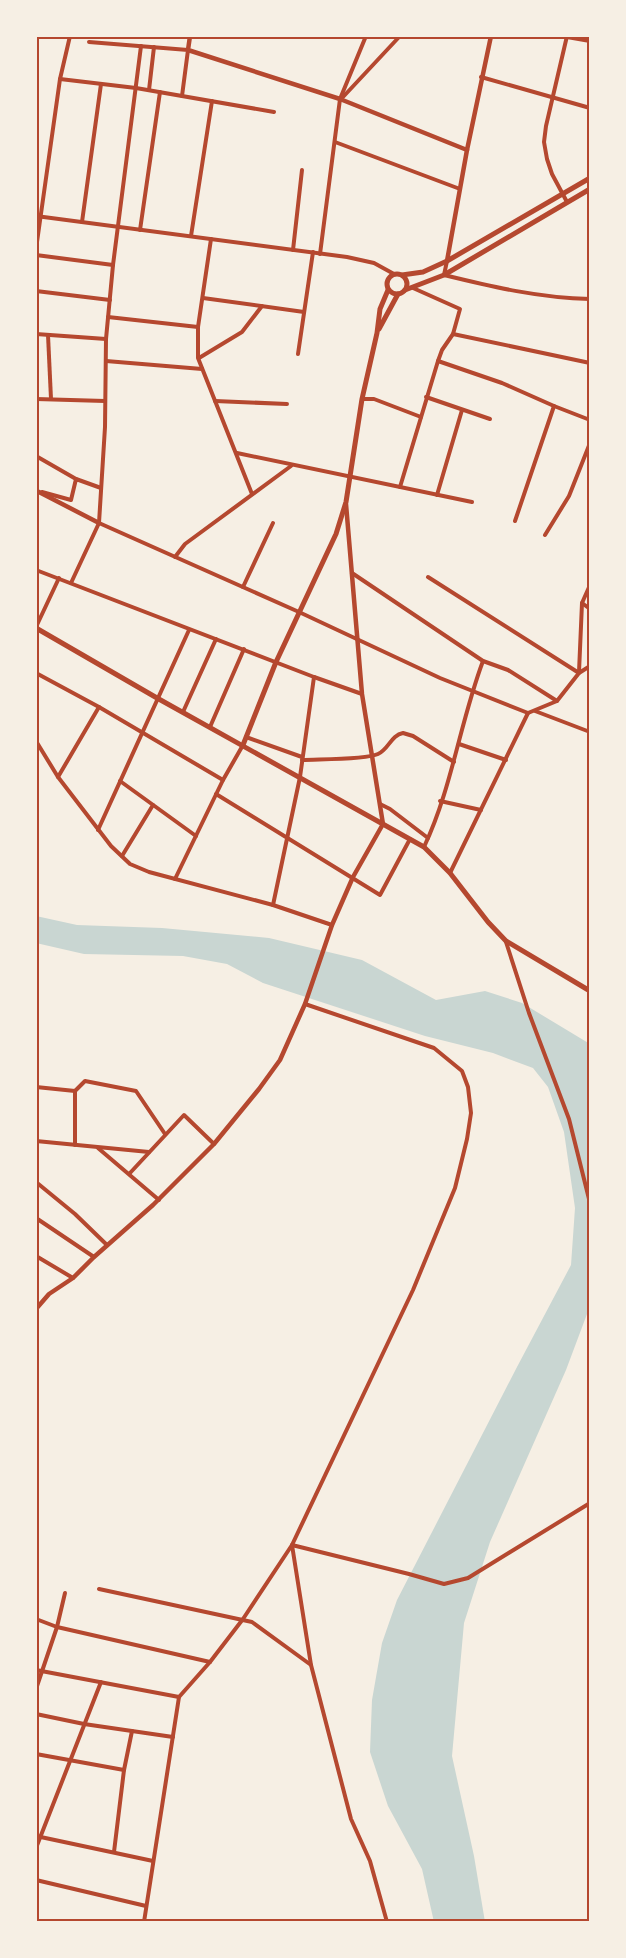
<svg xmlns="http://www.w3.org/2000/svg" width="626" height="1958" viewBox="0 0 626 1958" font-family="'Noto Sans',sans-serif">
<rect width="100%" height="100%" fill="#f6efe4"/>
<!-- water -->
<path fill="#c9d6d2" d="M36,916L77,925L162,928L269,938L362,960L436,1000L485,991L522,1003L590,1044V1306L566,1370L490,1542L464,1623L452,1756L474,1856L485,1922H434L422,1869L388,1806L370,1752L372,1700L382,1643L397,1600L517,1367L571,1265L575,1208L564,1132L548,1087L533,1068L493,1053L425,1036L263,983L227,964L183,956L84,954L36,943Z"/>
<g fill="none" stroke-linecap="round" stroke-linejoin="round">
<!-- minor -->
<g stroke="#b5482f" stroke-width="4">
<path d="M567,37L590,41"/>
<path d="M89,42L188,50L182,96"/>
<path d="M481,77L590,108"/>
<path d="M60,79L136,88L274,112"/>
<path d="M149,90L154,47"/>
<path d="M343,97L400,36"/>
<path d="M335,142L460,189"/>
<path d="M567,202L552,174L547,159L544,142L546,126L567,36"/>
<path d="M36,216L347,257L374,263L394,274"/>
<path d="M82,222L101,84"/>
<path d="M140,230L160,92"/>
<path d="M191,236L212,101"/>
<path d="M211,239L198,327V358L252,494"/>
<path d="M36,249L60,79L70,36"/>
<path d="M293,250L302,170"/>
<path d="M320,254L340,99L366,36"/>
<path d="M36,255L113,265"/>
<path d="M447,261L444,275C493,287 540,298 590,299"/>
<path d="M36,291L110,300"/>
<path d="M203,298L304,312"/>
<path d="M108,317L198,327"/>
<path d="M36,334L106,339"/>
<path d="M453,334L590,363"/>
<path d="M48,335L51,399"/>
<path d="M298,354L313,252"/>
<path d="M199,358L242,332L262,306"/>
<path d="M106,361L202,369"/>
<path d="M438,361L502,383L554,406L590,420"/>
<path d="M426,397L490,419"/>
<path d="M36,399L105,401"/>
<path d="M362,399H374L421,417"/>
<path d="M215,401L287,404"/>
<path d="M36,408L37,399"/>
<path d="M237,453L472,502"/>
<path d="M36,456L76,479"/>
<path d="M400,487L438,361L442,350L453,334L460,309L413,288"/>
<path d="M42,492L71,500L76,479L101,488"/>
<path d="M437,495L462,410"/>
<path d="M515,521L554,406"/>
<path d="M99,523L299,612L440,678L528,713L450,873"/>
<path d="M545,535L569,496L590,443"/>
<path d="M175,557L185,544L291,466"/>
<path d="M36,570L314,677L362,694"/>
<path d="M352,573L483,661L508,670L557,701"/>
<path d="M428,577L579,673"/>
<path d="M71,583L99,523L105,427L106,339L113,265L141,46"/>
<path d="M243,587L273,523"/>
<path d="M582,603L590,609"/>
<path d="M36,627L59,578"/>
<path d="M579,672L582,603L590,585"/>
<path d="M36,673L99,707L223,780"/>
<path d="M535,711L590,732"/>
<path d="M183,712L216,639"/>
<path d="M528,713L557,701L579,673L590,666"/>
<path d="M210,727L244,649"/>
<path d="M246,737L302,757"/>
<path d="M36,741L58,777L111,846L130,864L149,872L273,905L332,925"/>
<path d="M459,744L506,760"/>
<path d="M302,760C319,759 365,760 378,754C389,749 391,735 403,733L413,736L454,762"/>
<path d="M58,777L99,707"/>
<path d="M120,781L196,836"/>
<path d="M216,794L380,895L410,839"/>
<path d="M440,801L481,810"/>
<path d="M380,804L390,809L428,838"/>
<path d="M98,830L189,630"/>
<path d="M424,847C452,788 460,722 483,661"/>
<path d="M122,856L153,805"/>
<path d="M175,879L223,780L243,745"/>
<path d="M273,905L300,777L314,677"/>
<path d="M506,942L529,1013L569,1119L590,1203"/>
<path d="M36,1087L75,1091L85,1081L136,1091L165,1134"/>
<path d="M75,1091V1145"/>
<path d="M36,1141L149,1152"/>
<path d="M98,1148L159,1200"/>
<path d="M130,1173L184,1115L214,1144"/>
<path d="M36,1182L75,1214L107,1245"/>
<path d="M36,1218L94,1257"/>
<path d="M36,1256L73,1278"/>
<path d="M99,1589L252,1622L311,1665"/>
<path d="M36,1619L57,1627L210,1662"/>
<path d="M36,1670L179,1697"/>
<path d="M36,1689L57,1627L65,1593"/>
<path d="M36,1714L84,1724L173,1737"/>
<path d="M36,1754L124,1770"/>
<path d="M36,1836L153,1861"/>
<path d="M36,1848L101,1682"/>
<path d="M114,1852L124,1770L132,1731"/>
<path d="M36,1880L146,1906"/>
<path d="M144,1922L179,1697L210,1662L243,1619L292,1545L413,1290L455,1188L467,1139L471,1113L468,1087L462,1071L434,1048L305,1004"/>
<path d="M387,1922L370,1861L351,1819L311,1665L292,1545L409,1574L444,1584L468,1578L590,1503"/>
</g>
<!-- tertiary -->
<g stroke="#b5482f" stroke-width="4.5">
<path d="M190,36L188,50L340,99L467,150"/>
<path d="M447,261L467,150L491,36"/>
<path d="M37,491L99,523"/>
<path d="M36,1309L49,1294L73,1278L94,1257L153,1205L214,1144L259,1089L280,1060L305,1004L332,925L353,877L383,824L362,694L346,504"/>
</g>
<!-- primary -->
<g stroke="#b5482f" stroke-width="5">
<circle cx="397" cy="284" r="10"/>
<path d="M402,275L423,272L447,261L590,178"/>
<path d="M405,290L444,275L590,189"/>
<path d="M379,329L398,294"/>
<path d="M36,628L157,698L424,847L450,873L488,922L506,941L590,991"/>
<path d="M243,745L276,662L336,534L346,502L362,399L377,333L380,309L388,290"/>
</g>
</g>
<!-- border -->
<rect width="626" height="1958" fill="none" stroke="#f6efe4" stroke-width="75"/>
<rect x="38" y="38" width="550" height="1882" fill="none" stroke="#b5482f" stroke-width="2"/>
</svg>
